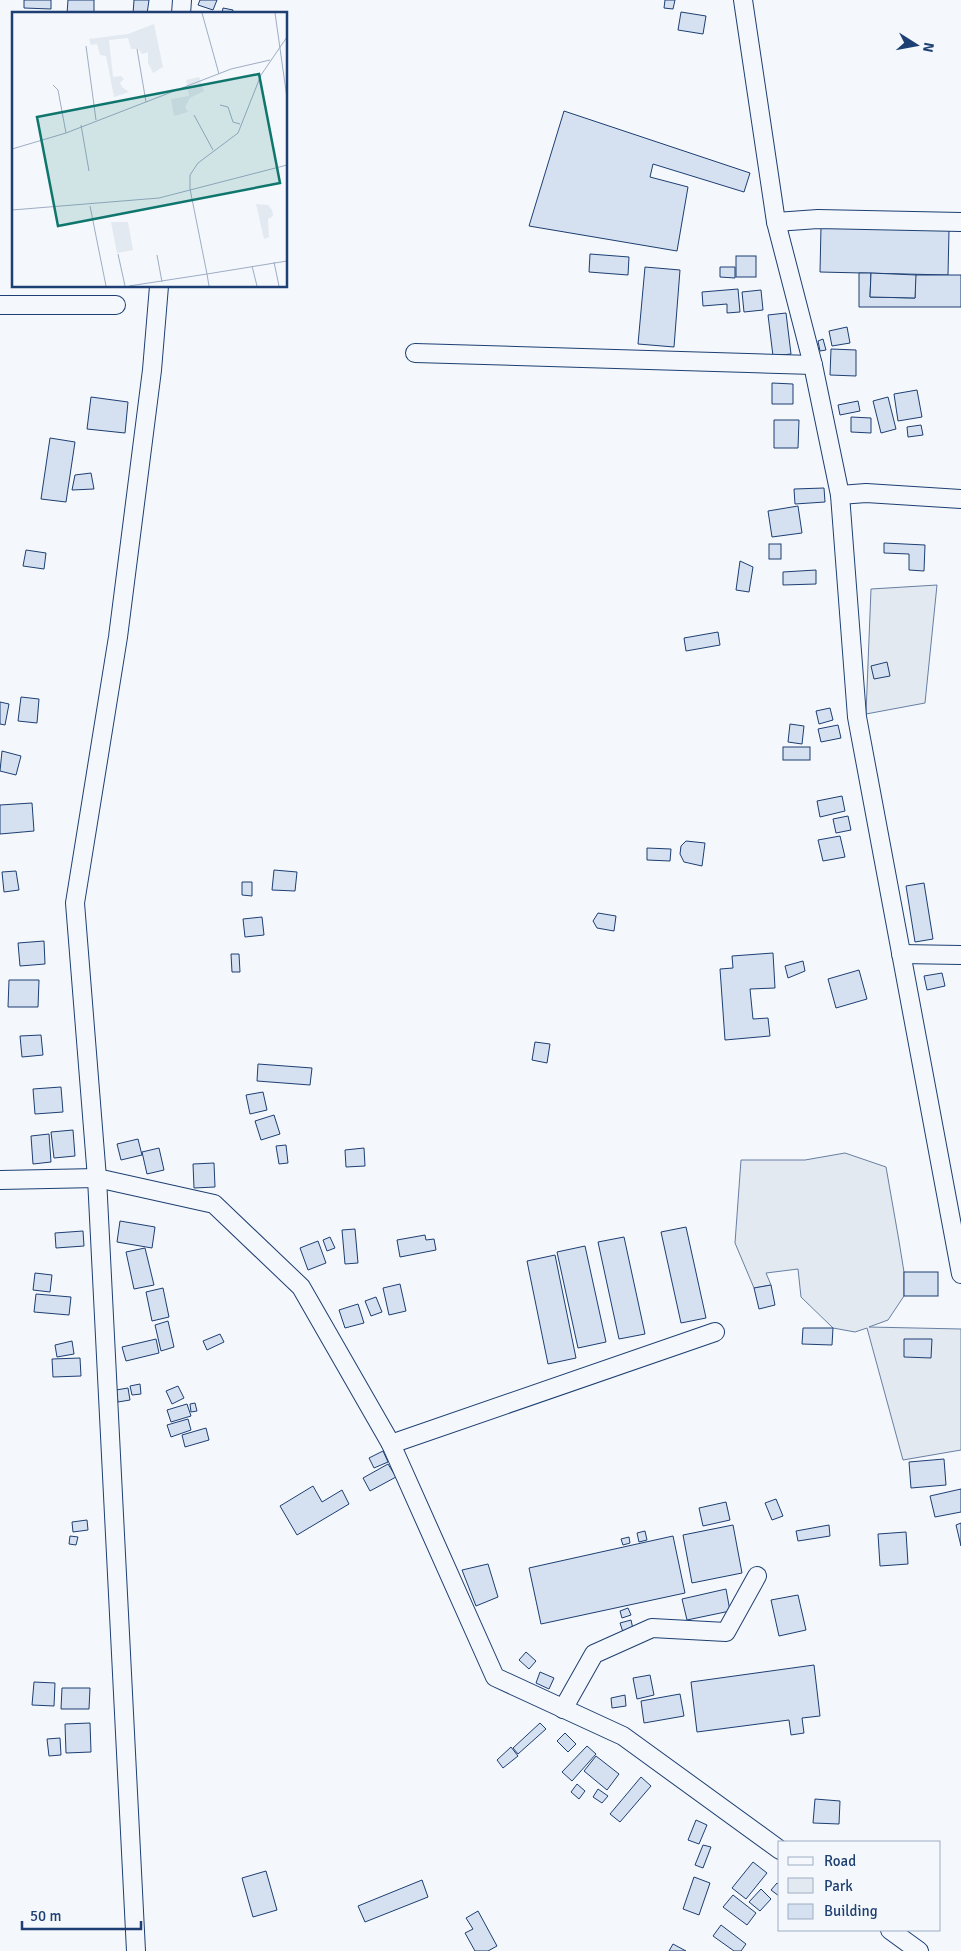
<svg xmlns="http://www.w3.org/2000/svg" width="961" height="1951" viewBox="0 0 961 1951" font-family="Signika,sans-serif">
<rect width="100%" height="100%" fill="#f4f7fb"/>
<!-- green -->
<g fill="#e3e9f0" stroke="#687fa3">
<path d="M937,585L925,703L866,714L871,589Z"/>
<path d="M845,1153L886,1167L899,1241L904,1272V1296L888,1320L869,1327L961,1329V1450L903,1460L867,1328L855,1332L833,1328L801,1297L798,1269L766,1273L771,1285L754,1288L735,1243L741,1160H805Z"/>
</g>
<!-- building -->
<g fill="#d5e0f0" stroke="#1d3f73">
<path d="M24,0H51V9L24,8Z"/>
<path d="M68,0H94V14H67Z"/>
<path d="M134,0H149L147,14H133Z"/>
<path d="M200,0H217L213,10L198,5Z"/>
<path d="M665,0H675L673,9L664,8Z"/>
<path d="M223,8L233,10V14H222Z"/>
<path d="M681,12L706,16L703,34L678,30Z"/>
<path d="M564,111L750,173L744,192L653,164L650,177L688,187L677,251L529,226Z"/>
<path d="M821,227L949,230L948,275L820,272Z"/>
<path d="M590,254L629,257L628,275L589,272Z"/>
<rect x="736" y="256" width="20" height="21"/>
<path d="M645,267L680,270L674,347L638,344Z"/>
<path d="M720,267H735V278L720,277Z"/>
<path d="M859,273H871L870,297L915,298V275H961V307H859Z"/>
<path d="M871,273L916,275L915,298L870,297Z"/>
<path d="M738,289L740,312L727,313V304L703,306L702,292Z"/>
<path d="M761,290L763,310L744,312L742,292Z"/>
<path d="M786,313L791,354L773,356L768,315Z"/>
<path d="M847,327L850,343L832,346L829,331Z"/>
<path d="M823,339L826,350L820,351L818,341Z"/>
<path d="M831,349L856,350V376L830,375Z"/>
<path d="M772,383L793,384V404H772Z"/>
<path d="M917,390L922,417L898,421L894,394Z"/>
<path d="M91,397L128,402L125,433L87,429Z"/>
<path d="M888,397L896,429L881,433L873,401Z"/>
<path d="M858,401L860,411L840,415L838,405Z"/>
<path d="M851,417L871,418V433L851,432Z"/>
<path d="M774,420H799L798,448H774Z"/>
<path d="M921,425L923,435L908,437L907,427Z"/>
<path d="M50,438L75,442L66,502L41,499Z"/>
<path d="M91,473L94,489L72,490L75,475Z"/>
<path d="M824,488L825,502L795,504L794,489Z"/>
<path d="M798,506L802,533L772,537L768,511Z"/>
<path d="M884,543L925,545L924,571L909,570V554L884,553Z"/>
<rect x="769" y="544" width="12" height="15"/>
<path d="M26,550L46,553L44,569L23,566Z"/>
<path d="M740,561L753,567L749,592L736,590Z"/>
<path d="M816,570V584L783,585V572Z"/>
<path d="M718,632L720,645L686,651L684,638Z"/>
<path d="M887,662L890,676L874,679L871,666Z"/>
<path d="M21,697L39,699L37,723L18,721Z"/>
<path d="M0,702L9,704L5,725L0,724Z"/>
<path d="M830,708L833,720L819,724L816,711Z"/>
<path d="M790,724L804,726L802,744L788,742Z"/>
<path d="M838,725L841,738L821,742L818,729Z"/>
<rect x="783" y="747" width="27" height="13"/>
<path d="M2,751L21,756L16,775L0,771Z"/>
<path d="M842,796L845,811L820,817L817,801Z"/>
<path d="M32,803L34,831L0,834V805Z"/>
<path d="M848,816L851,830L836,833L833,819Z"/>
<path d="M840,836L845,857L823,861L818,840Z"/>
<path d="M686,841L705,843L702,866L684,862L680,854L681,846Z"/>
<path d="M647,848L671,849L670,861L647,860Z"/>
<path d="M274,870L297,872L295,891L272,890Z"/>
<path d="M16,871L19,890L4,892L2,872Z"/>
<path d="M242,882H252V896L242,895Z"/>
<path d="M924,883L933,939L915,942L906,886Z"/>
<path d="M598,913L616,916L614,931L597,928L593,921Z"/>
<path d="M262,917L264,935L245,937L243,919Z"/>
<path d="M44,941L45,964L20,966L18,943Z"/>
<path d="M773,953L775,988L750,989L753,1019L768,1018L770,1036L725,1040L720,969L733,968L732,956Z"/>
<path d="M231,954H239L240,972H232Z"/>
<path d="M803,961L805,971L788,978L785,966Z"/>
<path d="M859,970L867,999L836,1008L828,979Z"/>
<path d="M942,973L945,986L927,990L924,976Z"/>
<path d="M9,980H39L38,1007H8Z"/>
<path d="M41,1035L43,1055L22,1057L20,1036Z"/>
<path d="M535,1042L550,1044L547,1063L532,1060Z"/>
<path d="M258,1064L312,1068L310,1085L257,1081Z"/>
<path d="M61,1087L63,1112L35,1114L33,1089Z"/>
<path d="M263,1092L267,1110L250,1114L246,1095Z"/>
<path d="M274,1115L280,1134L261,1140L255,1121Z"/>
<path d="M73,1130L75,1156L54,1158L51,1132Z"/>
<path d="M49,1134L51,1162L33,1164L31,1136Z"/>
<path d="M138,1139L142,1155L121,1160L117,1144Z"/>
<path d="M286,1145L288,1163L279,1164L276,1146Z"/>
<path d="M159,1148L164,1170L147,1174L142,1152Z"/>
<path d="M364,1148L365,1166L346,1167L345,1150Z"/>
<path d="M214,1163L215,1187L194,1188L193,1164Z"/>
<path d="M120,1221L155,1227L152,1248L117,1242Z"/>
<path d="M686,1227L706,1318L681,1323L661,1232Z"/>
<path d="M355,1229L358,1263L345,1264L342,1230Z"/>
<path d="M83,1231L84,1246L56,1248L55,1233Z"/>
<path d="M425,1235L426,1240L434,1239L436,1250L400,1257L397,1240Z"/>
<path d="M330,1237L335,1248L327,1251L323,1240Z"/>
<path d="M624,1237L645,1334L619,1339L598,1242Z"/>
<path d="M318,1241L326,1263L308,1270L300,1248Z"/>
<path d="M585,1246L606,1342L578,1348L557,1252Z"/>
<path d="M145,1248L154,1285L134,1289L126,1252Z"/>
<path d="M555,1255L576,1358L548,1364L527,1261Z"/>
<rect x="904" y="1272" width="34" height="24"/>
<path d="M35,1273L52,1275L50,1292L33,1290Z"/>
<path d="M400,1284L406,1311L389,1315L383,1288Z"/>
<path d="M771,1285L775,1305L759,1309L754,1288Z"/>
<path d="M163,1288L169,1317L152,1321L146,1292Z"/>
<path d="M36,1294L71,1297L69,1315L34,1312Z"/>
<path d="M376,1297L382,1312L371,1316L365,1301Z"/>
<path d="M358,1304L364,1323L345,1328L339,1310Z"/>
<path d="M168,1321L174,1347L161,1351L155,1325Z"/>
<path d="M803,1328H833L832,1345L802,1344Z"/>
<path d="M220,1334L224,1342L207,1350L203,1341Z"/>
<path d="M156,1339L159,1353L126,1361L122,1347Z"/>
<path d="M904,1339H932L931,1358L904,1357Z"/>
<path d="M72,1341L74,1354L57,1357L55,1345Z"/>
<path d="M80,1358L81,1376L53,1377L52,1359Z"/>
<path d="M140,1384L141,1394L132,1395L130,1386Z"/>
<path d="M178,1386L184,1398L172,1404L166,1391Z"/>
<path d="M128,1388L130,1400L118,1402L116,1390Z"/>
<path d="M195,1403L197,1411L191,1412L190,1404Z"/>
<path d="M187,1404L191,1416L171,1422L167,1410Z"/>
<path d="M188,1419L191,1430L171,1437L167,1425Z"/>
<path d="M206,1428L209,1440L185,1447L182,1435Z"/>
<path d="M383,1451L388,1462L374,1468L369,1458Z"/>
<path d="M944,1459L946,1485L911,1488L909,1462Z"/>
<path d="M388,1464L396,1477L370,1491L363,1478Z"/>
<path d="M313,1486L322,1502L342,1490L349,1504L297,1535L280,1506Z"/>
<path d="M961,1489V1512L935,1517L930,1496Z"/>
<path d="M776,1499L783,1516L772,1520L765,1503Z"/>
<path d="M726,1502L730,1520L703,1526L699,1508Z"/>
<path d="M87,1520L88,1530L73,1532L72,1522Z"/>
<path d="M961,1523V1546L956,1525Z"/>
<path d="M733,1525L742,1573L692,1583L683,1535Z"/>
<path d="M829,1525L830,1536L798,1541L796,1531Z"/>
<path d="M645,1531L647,1540L639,1542L637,1533Z"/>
<path d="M906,1532L908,1564L880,1566L878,1534Z"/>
<path d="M70,1536L78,1537L76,1545L69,1544Z"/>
<path d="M673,1536L685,1593L541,1624L529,1568Z"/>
<path d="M629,1537L630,1543L623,1545L621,1539Z"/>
<path d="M488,1564L498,1597L476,1606L462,1570Z"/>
<path d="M726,1589L730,1611L687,1620L682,1599Z"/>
<path d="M798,1595L806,1630L779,1636L771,1600Z"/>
<path d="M628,1608L631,1615L622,1618L620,1611Z"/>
<path d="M631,1620L633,1629L623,1632L620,1623Z"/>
<path d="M526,1652L536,1661L529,1669L519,1660Z"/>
<path d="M814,1665L820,1716L802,1718L804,1733L791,1735L789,1720L697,1732L691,1682Z"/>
<path d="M540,1672L554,1678L549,1689L536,1683Z"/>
<path d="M650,1675L654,1695L637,1699L633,1678Z"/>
<path d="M34,1682L55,1683L54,1706L32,1705Z"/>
<path d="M62,1688H90L89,1709H61Z"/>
<path d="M680,1694L684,1716L644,1723L641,1701Z"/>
<path d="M625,1695L626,1706L612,1708L611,1698Z"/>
<path d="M90,1723L91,1752L66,1753L65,1724Z"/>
<path d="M540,1723L546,1729L518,1754L513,1748Z"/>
<path d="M565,1733L576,1744L568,1752L557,1741Z"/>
<path d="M60,1738L61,1755L49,1756L47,1739Z"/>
<path d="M587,1746L596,1754L572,1781L562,1772Z"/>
<path d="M511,1747L518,1756L503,1768L497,1760Z"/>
<path d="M596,1756L619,1774L607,1790L584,1771Z"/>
<path d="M641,1777L651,1786L620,1822L610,1814Z"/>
<path d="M577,1784L585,1791L579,1799L571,1792Z"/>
<path d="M598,1789L608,1796L602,1803L593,1797Z"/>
<path d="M815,1799L840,1801L839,1824L813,1823Z"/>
<path d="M696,1820L707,1825L699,1844L688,1840Z"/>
<path d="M703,1845L711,1847L703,1868L695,1865Z"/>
<path d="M753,1862L767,1873L746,1899L732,1888Z"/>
<path d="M266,1871L277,1910L253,1917L242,1878Z"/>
<path d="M694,1877L710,1883L699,1915L683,1909Z"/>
<path d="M422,1880L428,1897L365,1922L358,1906Z"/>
<path d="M777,1883L780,1886L779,1896L771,1890Z"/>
<path d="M761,1889L771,1899L760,1911L749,1902Z"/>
<path d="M733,1895L756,1913L747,1925L723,1907Z"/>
<path d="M478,1911L497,1946L488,1951H475L465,1933L473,1929L466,1918Z"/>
<path d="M721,1925L746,1944L741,1951H734L713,1936Z"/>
<path d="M673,1944L686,1951H669Z"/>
</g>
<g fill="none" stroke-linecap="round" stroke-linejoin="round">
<!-- minor casing -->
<g stroke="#1d3f73" stroke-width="20">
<g id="minor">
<path d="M743,0L776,222L813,365L840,495L857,717L961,1274"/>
<path d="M181,14L182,0"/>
<path d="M776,222L818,219L961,222"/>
<path d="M0,305H116"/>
<path d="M415,353L813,365"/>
<path d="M840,495L866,493L961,499"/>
<path d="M901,954L961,955"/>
<path d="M0,1180L97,1178L214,1204L301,1287L391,1444L495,1677L623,1736L780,1850"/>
<path d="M391,1444L715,1332"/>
<path d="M563,1709L594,1654L652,1628L726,1632L757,1576"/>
<path d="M890,1930L919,1951"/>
<path d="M136,1951L97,1178L75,903L118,637L152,370L159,286"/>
</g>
</g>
<!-- minor -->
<use href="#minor" stroke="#f4f7fb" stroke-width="18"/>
</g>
<!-- overview -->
<g transform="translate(12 12)">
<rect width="275" height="275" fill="#f4f7fb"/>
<path d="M142,12L151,55L141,61L136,51V40L130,42L126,37H119L116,26L97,28L101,65L109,64L112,67L108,71L110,75L117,80L102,85L94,44L88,43L85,32L79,33L77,27L116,22ZM187,65L192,79L178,86L173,95L176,100L162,104L159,87L177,84L174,68ZM244,192L256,193L260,198L261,204L256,207L257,225L252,227ZM99,210H116L121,238L105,241Z" fill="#e3e9f0"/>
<path fill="none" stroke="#9eadc5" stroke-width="1" d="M190,1L207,62M263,1L275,86M275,25L249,63L226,121L186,151L178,163V177L195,262L275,249M74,34L84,108M125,37L134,90M41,73L46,78L54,121M208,93L216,95L221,110L228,112M182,103L201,138M69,113L77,159M0,137L54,121L219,57L258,48M78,194L94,274M0,198L147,186L275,153M106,242L113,274M145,243L150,270M262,250L267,274M240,254L245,274M117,274L195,262L197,274"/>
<path fill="#0f766e" fill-opacity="0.15" stroke="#0f766e" stroke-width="2.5" d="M247,62L268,171L46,214L25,105Z"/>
<rect width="275" height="275" fill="none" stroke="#1d3f73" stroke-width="2.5"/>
</g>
<!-- legend -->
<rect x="778" y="1841" width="162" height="90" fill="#f4f7fb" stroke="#9eadc5"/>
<rect x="788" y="1857" width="25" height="8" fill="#f4f7fb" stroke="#9eadc5"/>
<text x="824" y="1866" font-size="15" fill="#1d3f73">Road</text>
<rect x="788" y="1878" width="25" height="15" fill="#e3e9f0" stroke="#9eadc5"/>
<text x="824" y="1891" font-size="15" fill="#1d3f73">Park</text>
<rect x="788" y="1904" width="25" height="15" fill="#d5e0f0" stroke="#9eadc5"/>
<text x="824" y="1916" font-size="15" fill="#1d3f73">Building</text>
<!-- north arrow -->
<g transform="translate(916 45) rotate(101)" stroke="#f4f7fb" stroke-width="4" paint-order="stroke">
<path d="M0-4L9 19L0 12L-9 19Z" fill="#1d3f73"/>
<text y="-8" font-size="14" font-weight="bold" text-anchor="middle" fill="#1d3f73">N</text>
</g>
<!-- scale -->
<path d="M22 1921v8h119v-8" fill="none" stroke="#1d3f73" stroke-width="2.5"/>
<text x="30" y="1921" font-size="15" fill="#1d3f73" stroke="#f4f7fb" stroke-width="4" paint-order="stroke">50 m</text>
</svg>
